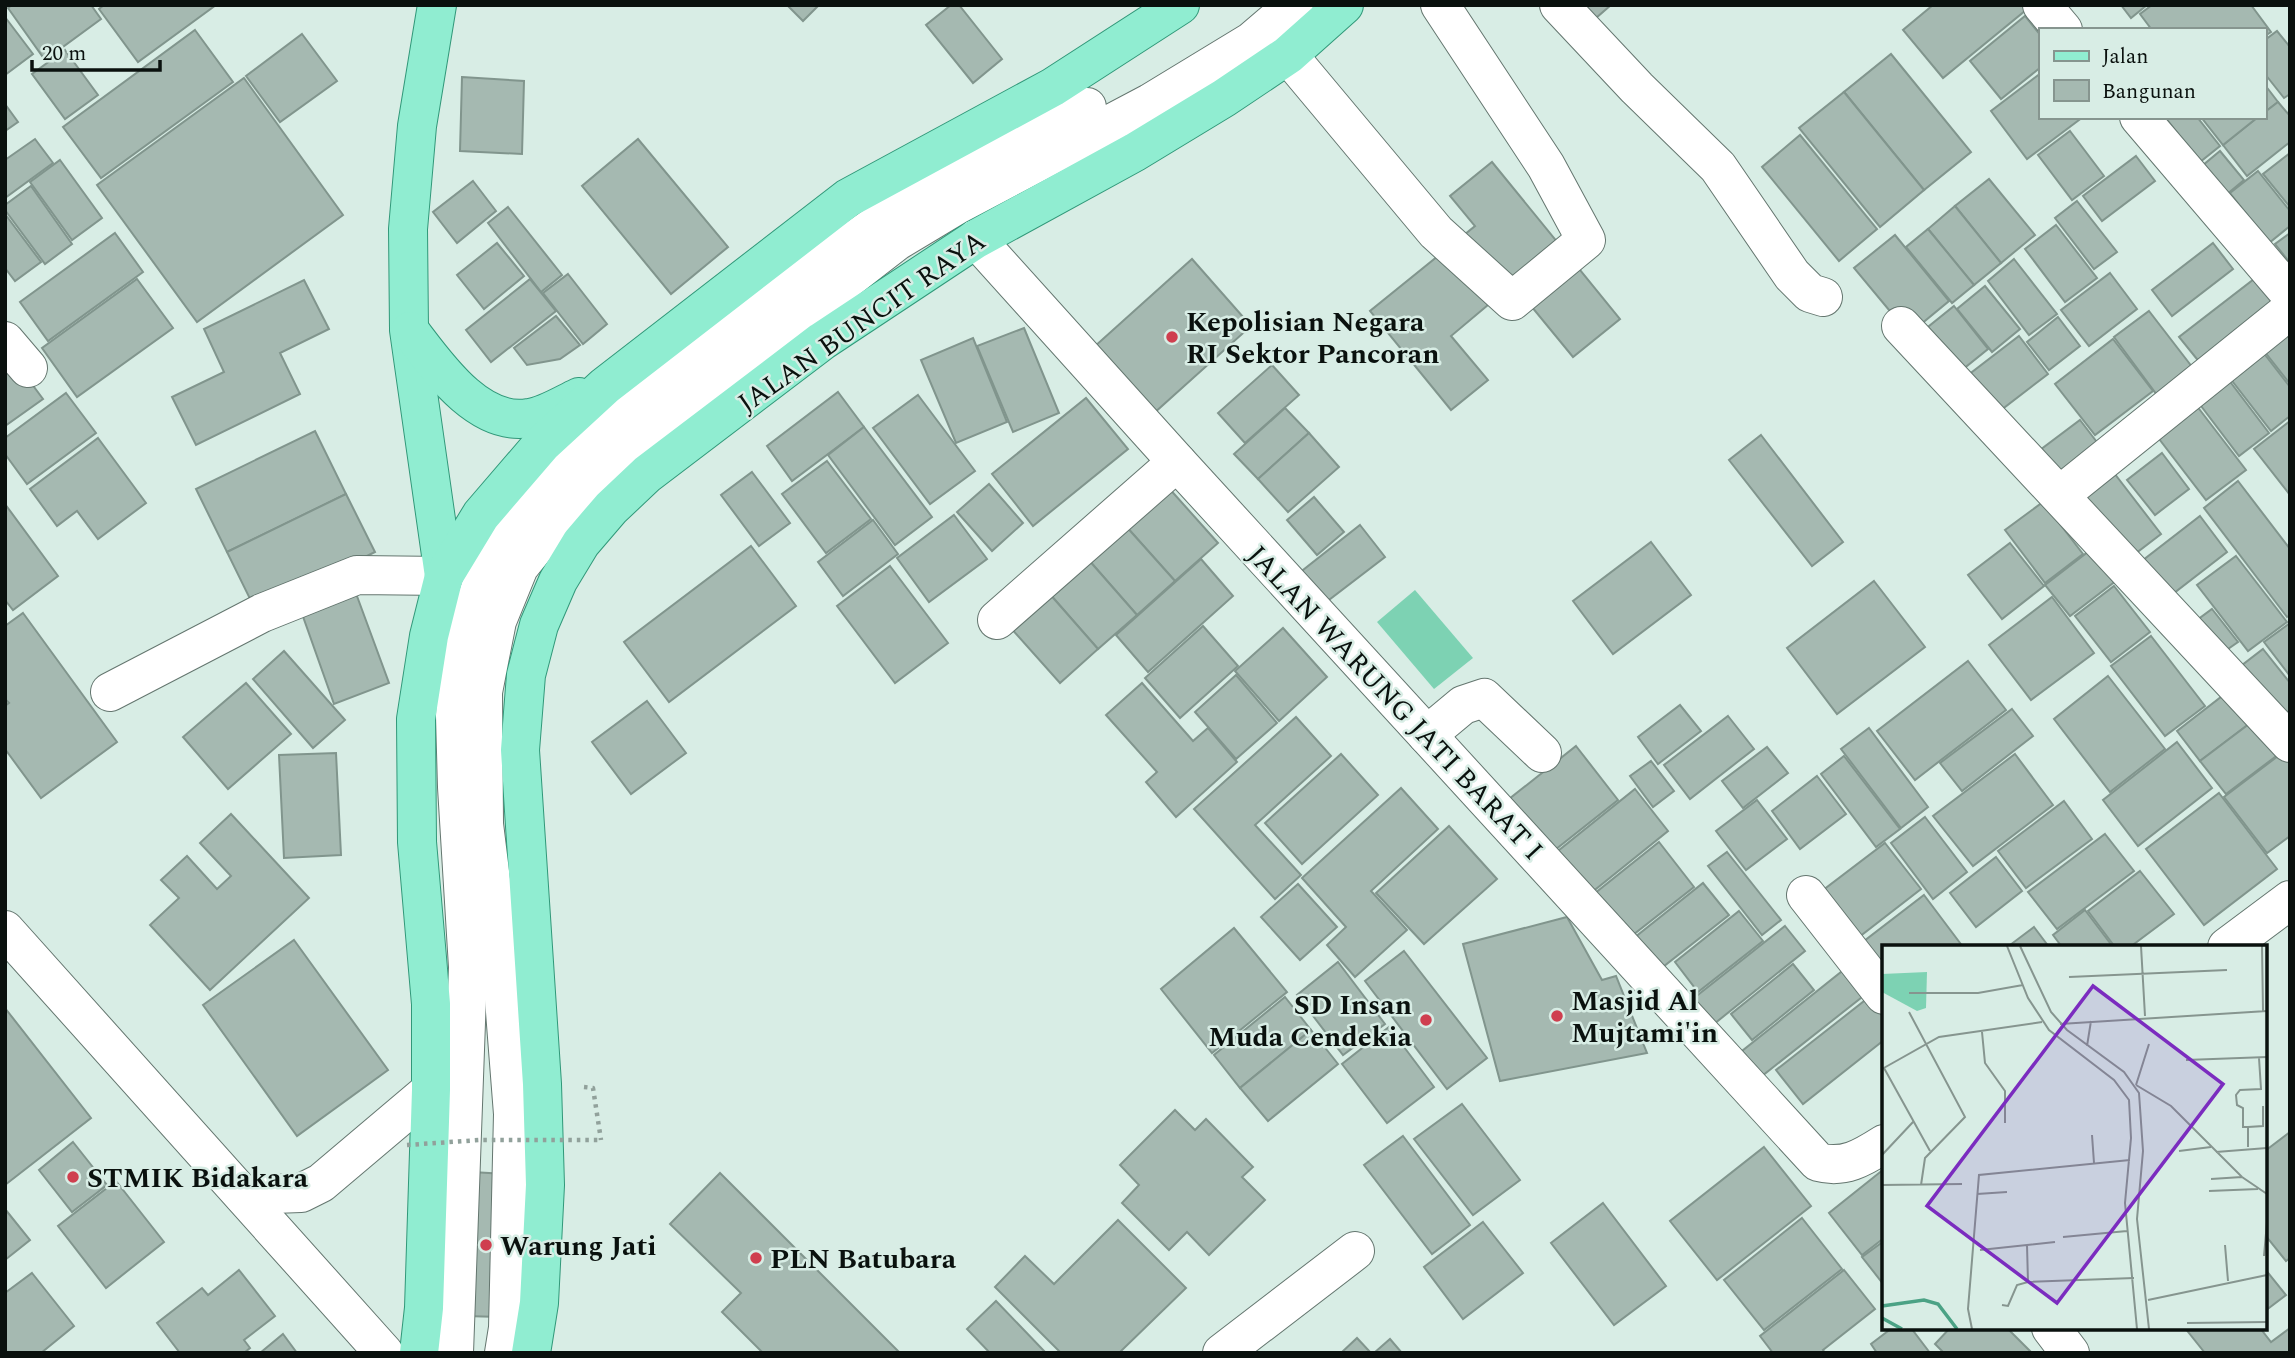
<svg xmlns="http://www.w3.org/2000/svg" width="2295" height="1358" viewBox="0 0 2295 1358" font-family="Spectral,serif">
<rect width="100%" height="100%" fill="#d8ede5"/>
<!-- green -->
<path fill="#7dd2b3" d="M1415,590L1473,658L1434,689L1377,622Z"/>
<!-- building -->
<g fill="#a5b9b1" stroke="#81958d" stroke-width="2">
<path d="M12,5H91L101,19L45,60L8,8Z"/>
<path d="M104,5H216L138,62L99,9Z"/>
<path d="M787,5H819L803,21Z"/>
<path d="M951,5H959L1002,59L973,83L926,25Z"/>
<path d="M1572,5H1611L1589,24Z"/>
<path d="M1933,5H2022L2026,10L1943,78L1903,30Z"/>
<path d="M2121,5H2147L2131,18Z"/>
<path d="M2152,5H2251L2271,32L2265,36V30H2152L2140,14Z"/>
<path d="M2025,16L2041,36V67L2001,99L1970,61Z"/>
<path d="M5,17L33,54L5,75Z"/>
<path d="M195,30L233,82L101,178L63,127Z"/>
<path d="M2277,31L2290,47V94L2284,98L2265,74V40Z"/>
<path d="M302,34L337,81L280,122L246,76Z"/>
<path d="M65,50L98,95L65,119L32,74Z"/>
<path d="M1891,54L1971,152L1924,190L1844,92Z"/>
<path d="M2041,73V117H2083L2027,159L1991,111Z"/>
<path d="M462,77L524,81L522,154L460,151Z"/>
<path d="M244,78L343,215L197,322L97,185Z"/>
<path d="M2265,85L2278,102L2265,112Z"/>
<path d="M1844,92L1924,190L1880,227L1799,128Z"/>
<path d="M2278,102L2290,116V142L2247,176L2223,145L2258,117H2265V112Z"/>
<path d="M5,104L18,122L5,131Z"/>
<path d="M2165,117H2197L2220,146L2200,162Z"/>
<path d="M2201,117H2258L2223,145Z"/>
<path d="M2070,131L2104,176L2072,200L2038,155Z"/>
<path d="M1800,135L1877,229L1839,261L1762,167Z"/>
<path d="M35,139L53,163L5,198V160Z"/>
<path d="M638,139L728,247L671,294L582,186Z"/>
<path d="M2220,151L2244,180L2226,195L2202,166Z"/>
<path d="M2290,153V207L2263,174Z"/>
<path d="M2136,156L2155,181L2102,221L2083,196Z"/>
<path d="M60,160L102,218L72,240L30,182Z"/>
<path d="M1492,162L1620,319L1573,357L1513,284L1451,336L1488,380L1451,410L1370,311L1475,226L1450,196Z"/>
<path d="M2258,171L2290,211V226L2269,243L2230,193Z"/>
<path d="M1989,179L2035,235L2001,263L1955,206Z"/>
<path d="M473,181L496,211L457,243L433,212Z"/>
<path d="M31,186L72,244L45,264L5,210V205Z"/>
<path d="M2077,201L2117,252L2094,269L2055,218Z"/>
<path d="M1955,206L2001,263L1974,285L1928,229Z"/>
<path d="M508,207L562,275L541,292L488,223Z"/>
<path d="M5,214L41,262L15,281L5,268Z"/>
<path d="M2056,225L2097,278L2065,302L2025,249Z"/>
<path d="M1928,229L1974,285L1952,303L1906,247Z"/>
<path d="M115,233L143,272L48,341L20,302Z"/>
<path d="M2290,233V263L2275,244Z"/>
<path d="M1895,235L1949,301L1909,334L1854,268Z"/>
<path d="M497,243L524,276L484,309L457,275Z"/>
<path d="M2213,243L2233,269L2172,316L2152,290Z"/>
<path d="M1192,259L1251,326L1153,414L1094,347Z"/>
<path d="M2014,259L2057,314L2029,335L1988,281Z"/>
<path d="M2110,273L2137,309L2089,346L2061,310Z"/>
<path d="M568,274L607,324L583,344L543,293Z"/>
<path d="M2258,276L2283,309L2205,369L2179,337Z"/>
<path d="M137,279L173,328L77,397L42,348Z"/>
<path d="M530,279L556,311L491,362L466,330Z"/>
<path d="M304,280L329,329L280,353L300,394L196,445L172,397L224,372L204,329Z"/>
<path d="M1985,286L2020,329L1992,352L1957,309Z"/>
<path d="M1954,306L1988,349L1952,378L1918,335Z"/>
<path d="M2149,311L2196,372L2160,399L2114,337Z"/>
<path d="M556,316L580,345L560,359L527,365L514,348Z"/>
<path d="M2058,317L2080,346L2049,370L2027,342Z"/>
<path d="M2290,317V384L2257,342Z"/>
<path d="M1024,328L1059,413L1013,432L977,346Z"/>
<path d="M2019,336L2048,374L1992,417L1963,379Z"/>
<path d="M973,338L1007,422L956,443L921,360Z"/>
<path d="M2113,339L2153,391L2095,435L2055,384Z"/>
<path d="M2259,347L2290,387V416L2271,431L2226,373Z"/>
<path d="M5,348L43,399L5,426Z"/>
<path d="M1272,365L1299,395L1245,443L1218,413Z"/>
<path d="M2225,375L2269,433L2239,456L2195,398Z"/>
<path d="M838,392L864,427L792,481L767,446Z"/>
<path d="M66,393L96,433L27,484L5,454V438Z"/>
<path d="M918,395L975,471L930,504L873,428Z"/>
<path d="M1086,398L1128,449L1033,526L992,474Z"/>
<path d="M2193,401L2246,470L2206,500L2153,431Z"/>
<path d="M1285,408L1309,433L1258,479L1234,454Z"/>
<path d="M2080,420L2103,450L2055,487L2032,456Z"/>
<path d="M2290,421V495L2254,449Z"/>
<path d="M864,427L932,517L895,545L828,455Z"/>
<path d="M315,431L346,494L227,552L196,489Z"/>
<path d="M1309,433L1339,467L1288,512L1258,479Z"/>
<path d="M1761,435L1843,542L1812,566L1729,460Z"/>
<path d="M98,438L146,503L98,539L77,511L57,526L30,489Z"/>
<path d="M2162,453L2189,489L2155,515L2127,480Z"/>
<path d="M827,461L871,519L826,553L782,494Z"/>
<path d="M2111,469L2161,534L2127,560L2077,495Z"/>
<path d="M752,472L790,523L759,546L721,495Z"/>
<path d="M2238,481L2290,549V615L2287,617L2204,508Z"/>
<path d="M989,484L1023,523L992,551L957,512Z"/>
<path d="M1167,486L1218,543L1175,581L1124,524Z"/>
<path d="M346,494L375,552L256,611L227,552Z"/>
<path d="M1314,497L1344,532L1317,555L1287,520Z"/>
<path d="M2043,502L2083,554L2045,583L2005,530Z"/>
<path d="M5,504L58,576L13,610L5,600Z"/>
<path d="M954,515L987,559L929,602L897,558Z"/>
<path d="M2200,516L2227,552L2165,600L2138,564Z"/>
<path d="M873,520L898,554L843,596L818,562Z"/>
<path d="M1124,524L1175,581L1137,615L1087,558Z"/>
<path d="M1360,525L1385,557L1321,606L1298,574Z"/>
<path d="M1651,542L1691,595L1613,654L1573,601Z"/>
<path d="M2010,543L2044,586L2002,619L1968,575Z"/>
<path d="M751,546L796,606L669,702L624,642Z"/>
<path d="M2093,548L2117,580L2070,616L2045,585Z"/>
<path d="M2236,556L2287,622L2248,651L2197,585Z"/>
<path d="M1087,558L1137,615L1098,649L1048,592Z"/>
<path d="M1201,559L1233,596L1148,672L1116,635Z"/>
<path d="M890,566L948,643L895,683L837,606Z"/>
<path d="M1874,581L1925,647L1837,714L1787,648Z"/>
<path d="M2114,586L2150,632L2111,662L2075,616Z"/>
<path d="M354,588L389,683L334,704L300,608Z"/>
<path d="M1048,592L1098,649L1060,683L1009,626Z"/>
<path d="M2052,597L2094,653L2031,700L1989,645Z"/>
<path d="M2212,609L2238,642L2218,656L2193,623Z"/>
<path d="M23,613L117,742L41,798L5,749V706L9,703L5,699V626Z"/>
<path d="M2290,623V676L2264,642Z"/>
<path d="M1203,626L1238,666L1180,718L1145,678Z"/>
<path d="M1283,628L1327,677L1279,721L1235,671Z"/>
<path d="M2151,636L2205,706L2165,736L2111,666Z"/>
<path d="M2263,649L2290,683V710L2277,720L2237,669Z"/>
<path d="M284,651L345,720L313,748L253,679Z"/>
<path d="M1968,661L2006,710L1915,780L1877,731Z"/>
<path d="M1236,675L1277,723L1236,759L1195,712Z"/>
<path d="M2108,676L2165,749L2110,792L2054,719Z"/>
<path d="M246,683L291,734L228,789L183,737Z"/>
<path d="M1142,683L1193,741L1208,728L1237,762L1176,817L1146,782L1157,772L1106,715Z"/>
<path d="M2230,690L2253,721L2200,761L2177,731Z"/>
<path d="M647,701L686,753L631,794L592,742Z"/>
<path d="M1680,705L1701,731L1658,764L1638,737Z"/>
<path d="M2012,709L2033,736L1962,791L1940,763Z"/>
<path d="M1728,716L1754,749L1690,799L1664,765Z"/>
<path d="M1296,717L1331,756L1255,825L1301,875L1275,899L1194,809Z"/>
<path d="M2253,721L2279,754L2226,794L2200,761Z"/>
<path d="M1869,728L1928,807L1901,828L1841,749Z"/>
<path d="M2177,742L2212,788L2138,846L2103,800Z"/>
<path d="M1576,746L1618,800L1546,857L1504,803Z"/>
<path d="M1767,747L1788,773L1743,808L1722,781Z"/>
<path d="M336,753L341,855L284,858L279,755Z"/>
<path d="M2282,753L2290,763V836L2267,853L2224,797Z"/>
<path d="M1341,754L1378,795L1302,864L1265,823Z"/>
<path d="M2015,754L2053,805L1973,866L1933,816Z"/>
<path d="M1844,756L1900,829L1876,847L1821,774Z"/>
<path d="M1651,761L1674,791L1653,807L1630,776Z"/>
<path d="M1817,776L1846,814L1800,849L1772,811Z"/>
<path d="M1401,788L1438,829L1371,891L1407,930L1355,977L1327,945L1346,927L1302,878Z"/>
<path d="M1635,789L1668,831L1586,897L1553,855Z"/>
<path d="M2219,793L2277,869L2204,925L2146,849Z"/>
<path d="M1757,800L1787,839L1746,870L1716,831Z"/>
<path d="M2064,801L2092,839L2026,888L1998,851Z"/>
<path d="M231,814L309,898L210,990L150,925L179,898L161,880L187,856L217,889L231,876L200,843Z"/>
<path d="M1925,817L1967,872L1933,899L1891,843Z"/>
<path d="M1449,826L1497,879L1424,944L1376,893Z"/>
<path d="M2105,834L2134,871L2057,929L2028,892Z"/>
<path d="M1659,842L1694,887L1629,938L1594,894Z"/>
<path d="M1885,843L1921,889L1850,944L1814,897Z"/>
<path d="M1727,852L1781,920L1762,935L1708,866Z"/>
<path d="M1996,857L2022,891L1976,927L1950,893Z"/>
<path d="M2140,871L2174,914L2130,947H2115L2088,911Z"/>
<path d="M1703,883L1729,915L1659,970L1634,938Z"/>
<path d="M1298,884L1337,927L1300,960L1261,917Z"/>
<path d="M1924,895L1963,947H1884V985L1855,948Z"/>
<path d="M2085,910L2113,947H2062L2053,935Z"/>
<path d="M1739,911L1763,941L1698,992L1675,962Z"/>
<path d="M1567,917L1602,980L1616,976L1647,1053L1500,1081L1463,944Z"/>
<path d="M1785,926L1805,951L1709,1028L1689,1002Z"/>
<path d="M2034,927L2049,947H2012L2010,945Z"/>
<path d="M1234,928L1287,992L1212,1053L1161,989Z"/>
<path d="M294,940L388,1070L297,1136L203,1005Z"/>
<path d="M1404,951L1487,1058L1447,1089L1365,981Z"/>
<path d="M1338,962L1385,1024L1343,1055L1297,995Z"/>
<path d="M1793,964L1814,990L1752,1040L1731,1014Z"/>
<path d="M1851,964L1871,990L1762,1076L1742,1051Z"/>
<path d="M1285,997L1311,1030L1240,1088L1214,1055Z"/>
<path d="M1868,998L1884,1018V1040L1803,1104L1776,1070Z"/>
<path d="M5,1008L91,1118L5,1185Z"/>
<path d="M1389,1027L1434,1087L1387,1123L1342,1064Z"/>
<path d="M1311,1030L1338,1064L1268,1121L1240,1088Z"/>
<path d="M1462,1104L1520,1180L1473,1215L1414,1139Z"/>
<path d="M1175,1110L1195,1130L1206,1119L1253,1167L1242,1177L1265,1200L1209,1255L1187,1232L1169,1250L1122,1203L1139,1185L1120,1165Z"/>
<path d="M2290,1132V1258L2286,1261L2265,1235V1151Z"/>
<path d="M1403,1136L1470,1225L1432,1254L1364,1165Z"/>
<path d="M73,1142L107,1185L72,1212L39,1170Z"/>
<path d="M1764,1147L1811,1206L1717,1280L1670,1221Z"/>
<path d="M1884,1169V1238L1862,1255L1829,1213Z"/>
<path d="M472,1172L505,1174L499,1317L466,1316Z"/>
<path d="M720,1173L900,1353H763L722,1312L741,1293L670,1224Z"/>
<path d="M116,1181L164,1242L106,1288L58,1226Z"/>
<path d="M1603,1203L1666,1286L1614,1325L1551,1243Z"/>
<path d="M5,1209L30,1240L5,1260Z"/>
<path d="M1802,1218L1842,1269L1764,1330L1724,1280Z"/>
<path d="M1118,1220L1186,1288L1119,1353H1061L995,1287L1025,1256L1054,1284Z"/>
<path d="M1483,1222L1523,1273L1463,1319L1424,1267Z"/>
<path d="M1884,1241V1285L1862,1257Z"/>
<path d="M2265,1269L2286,1295L2265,1311Z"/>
<path d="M239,1270L275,1316L244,1340L250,1348L244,1353H180L157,1323L202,1288L208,1295Z"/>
<path d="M1844,1270L1875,1309L1823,1350L1825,1353H1773L1760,1336Z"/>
<path d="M32,1273L74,1326L41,1353H5V1293Z"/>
<path d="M996,1301L1046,1353H990L967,1329Z"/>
<path d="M1892,1328H1911L1930,1353H1877L1871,1344Z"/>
<path d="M1950,1328H2007L2032,1353H1944L1935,1344Z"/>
<path d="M2185,1328H2260L2271,1342L2290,1328V1353H2205Z"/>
<path d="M283,1334L297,1353H260Z"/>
<path d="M1357,1338L1371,1353H1341Z"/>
<path d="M1390,1339L1402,1353H1374Z"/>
</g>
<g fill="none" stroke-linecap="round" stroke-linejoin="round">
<!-- minor casing -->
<g stroke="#64766f" stroke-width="40">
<g id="minor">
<path d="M1559,5L1637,88L1718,167L1792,275L1810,293L1823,297"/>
<path d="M2042,5L2063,30"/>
<path d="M1288,55L1436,232L1512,301L1586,240L1546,166L1440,5"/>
<path d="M2139,117L2290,294"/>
<path d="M976,239L1177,462L1818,1162C1844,1169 1862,1158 1884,1144"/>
<path d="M1901,326L2290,743"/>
<path d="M5,341L28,368"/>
<path d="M2060,495L2290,310"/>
<path d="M997,620L1177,462"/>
<path d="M110,692L262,613L357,575L444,576"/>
<path d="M1427,735L1463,705L1484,698L1542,753"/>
<path d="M1806,895L1884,995"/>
<path d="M5,930L384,1353"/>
<path d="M2227,947L2290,900"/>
<path d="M243,1195L301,1193L321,1183L431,1090"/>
<path d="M2051,1328L2070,1353"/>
<path d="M454,1353L468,967L457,787L455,716L458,651L482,583L511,527L562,467L624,413L839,251L907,203L1087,107"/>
<path d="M504,1353L508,1328L513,1114L501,960L484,824L483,692L497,621L519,567L568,506L615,459L897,241L957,205L1150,103L1252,41L1294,5"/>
<path d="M1222,1353L1355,1251"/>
</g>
</g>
<!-- major casing -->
<g stroke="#319879" stroke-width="40">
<g id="major">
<path d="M437,5L417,126L408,229L409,330L444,576"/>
<path d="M410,331C436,365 478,427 529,418C545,416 564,404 579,397"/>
<path d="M419,1353L424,1308L431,1090V1004L417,842L416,719L429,636L444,576L481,515L542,444L605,386L848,198L1053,87L1180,5"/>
<path d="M531,1353L539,1303L545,1185L542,1084L520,750L526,675L539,625L558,581L581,543L611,508L647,474L822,341L976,239L1135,152L1224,98L1288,55L1344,5"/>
</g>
</g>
<!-- path -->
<path stroke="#91a19b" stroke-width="4.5" stroke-dasharray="3.5 5" stroke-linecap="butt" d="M584,1087L593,1088L601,1140"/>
<!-- minor -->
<use href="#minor" stroke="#fff" stroke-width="38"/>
<!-- major -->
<use href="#major" stroke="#90edd1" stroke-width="38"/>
<!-- path-bridge -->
<path stroke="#91a19b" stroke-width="4.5" stroke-dasharray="3.5 5" stroke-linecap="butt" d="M407,1145L480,1140H601"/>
</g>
<!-- markers -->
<g fill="#cf3f4f" stroke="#d8ede5" stroke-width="2.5">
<circle cx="1172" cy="337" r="7"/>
<circle cx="1557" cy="1016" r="7"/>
<circle cx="1426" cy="1020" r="7"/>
<circle cx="73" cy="1177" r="7"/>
<circle cx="486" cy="1245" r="7"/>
<circle cx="756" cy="1258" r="7"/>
</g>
<g text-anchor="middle" stroke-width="5" stroke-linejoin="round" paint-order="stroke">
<!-- street labels -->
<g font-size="28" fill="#0a110e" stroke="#d8ede5">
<text transform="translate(861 321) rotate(-35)" y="10">JALAN BUNCIT RAYA</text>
<text transform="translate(1396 702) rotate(47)" y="10">JALAN WARUNG JATI BARAT I</text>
</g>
<!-- poi labels -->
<g font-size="28" font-weight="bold" fill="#0a110e" stroke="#d8ede5" text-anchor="start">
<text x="1186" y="331">Kepolisian Negara<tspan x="1186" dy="32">RI Sektor Pancoran</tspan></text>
<text x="1571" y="1010">Masjid Al<tspan x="1571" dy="32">Mujtami'in</tspan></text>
<text x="1412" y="1014" text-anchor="end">SD Insan<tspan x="1412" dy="32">Muda Cendekia</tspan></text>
<text x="87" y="1187">STMIK Bidakara</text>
<text x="500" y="1255">Warung Jati</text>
<text x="770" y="1268">PLN Batubara</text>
</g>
</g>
<!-- overview -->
<g transform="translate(1882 945)">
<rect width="385" height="385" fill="#d8ede5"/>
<path d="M45,27L44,63L35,66L0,47V29Z" fill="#7dd2b3"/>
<path fill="none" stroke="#4ba285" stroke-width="3.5" d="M0,361L42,355L56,359L75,384M0,373L20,384"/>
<path fill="none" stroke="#86958f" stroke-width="2" d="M125,1L146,53L167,85L232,135L247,155L249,193L243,258L255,384M138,1L169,67L185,85L242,127L257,148L261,206L255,274L267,384M259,1L263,71M380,1L381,66M187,32L345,25M27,48H96L141,40M27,67L83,172L43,213L39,240M178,79L385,66M100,87L103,118L123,146V178M205,101L209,76M304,115L385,112M2,123L48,206M0,124L57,92L160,77M254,140L267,99M254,140L289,161L360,232L385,249M366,182L381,181V161M210,190L212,218M366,202V182H361V163L355,160L354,150L358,145L379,144L377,113M297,206L329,202M334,207L385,203M0,210L31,177M329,234L360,232M0,240L80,239M327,246L376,244M95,249L125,247M181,292L245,286M145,300L146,337M343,300L346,336M98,305L173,297M382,311L385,277M266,355L385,330M120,360L126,361L135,340L146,337L252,333M305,378L385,377M90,384L86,364L97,230L248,215"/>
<path fill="#7b2cbf" fill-opacity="0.15" stroke="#7b2cbf" stroke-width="3.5" d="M211,41L341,139L175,358L45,261Z"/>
<rect width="385" height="385" fill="none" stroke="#0a110e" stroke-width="3.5"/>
</g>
<!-- border -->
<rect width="2295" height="1358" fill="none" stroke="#0a110e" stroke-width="14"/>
<!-- legend -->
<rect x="2039" y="28" width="228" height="91" fill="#d8ede5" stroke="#86958f" stroke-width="2"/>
<rect x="2054" y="51" width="35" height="10" fill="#90edd1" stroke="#86958f" stroke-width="2"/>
<text x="2102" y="63" font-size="21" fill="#0a110e">Jalan</text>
<rect x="2054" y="80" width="35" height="21" fill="#a5b9b1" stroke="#86958f" stroke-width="2"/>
<text x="2102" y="98" font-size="21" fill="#0a110e">Bangunan</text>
<!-- scale -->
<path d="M32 60v10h128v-10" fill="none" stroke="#0a110e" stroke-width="3.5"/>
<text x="42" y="60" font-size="21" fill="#0a110e" stroke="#d8ede5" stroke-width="5" paint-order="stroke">20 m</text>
</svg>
